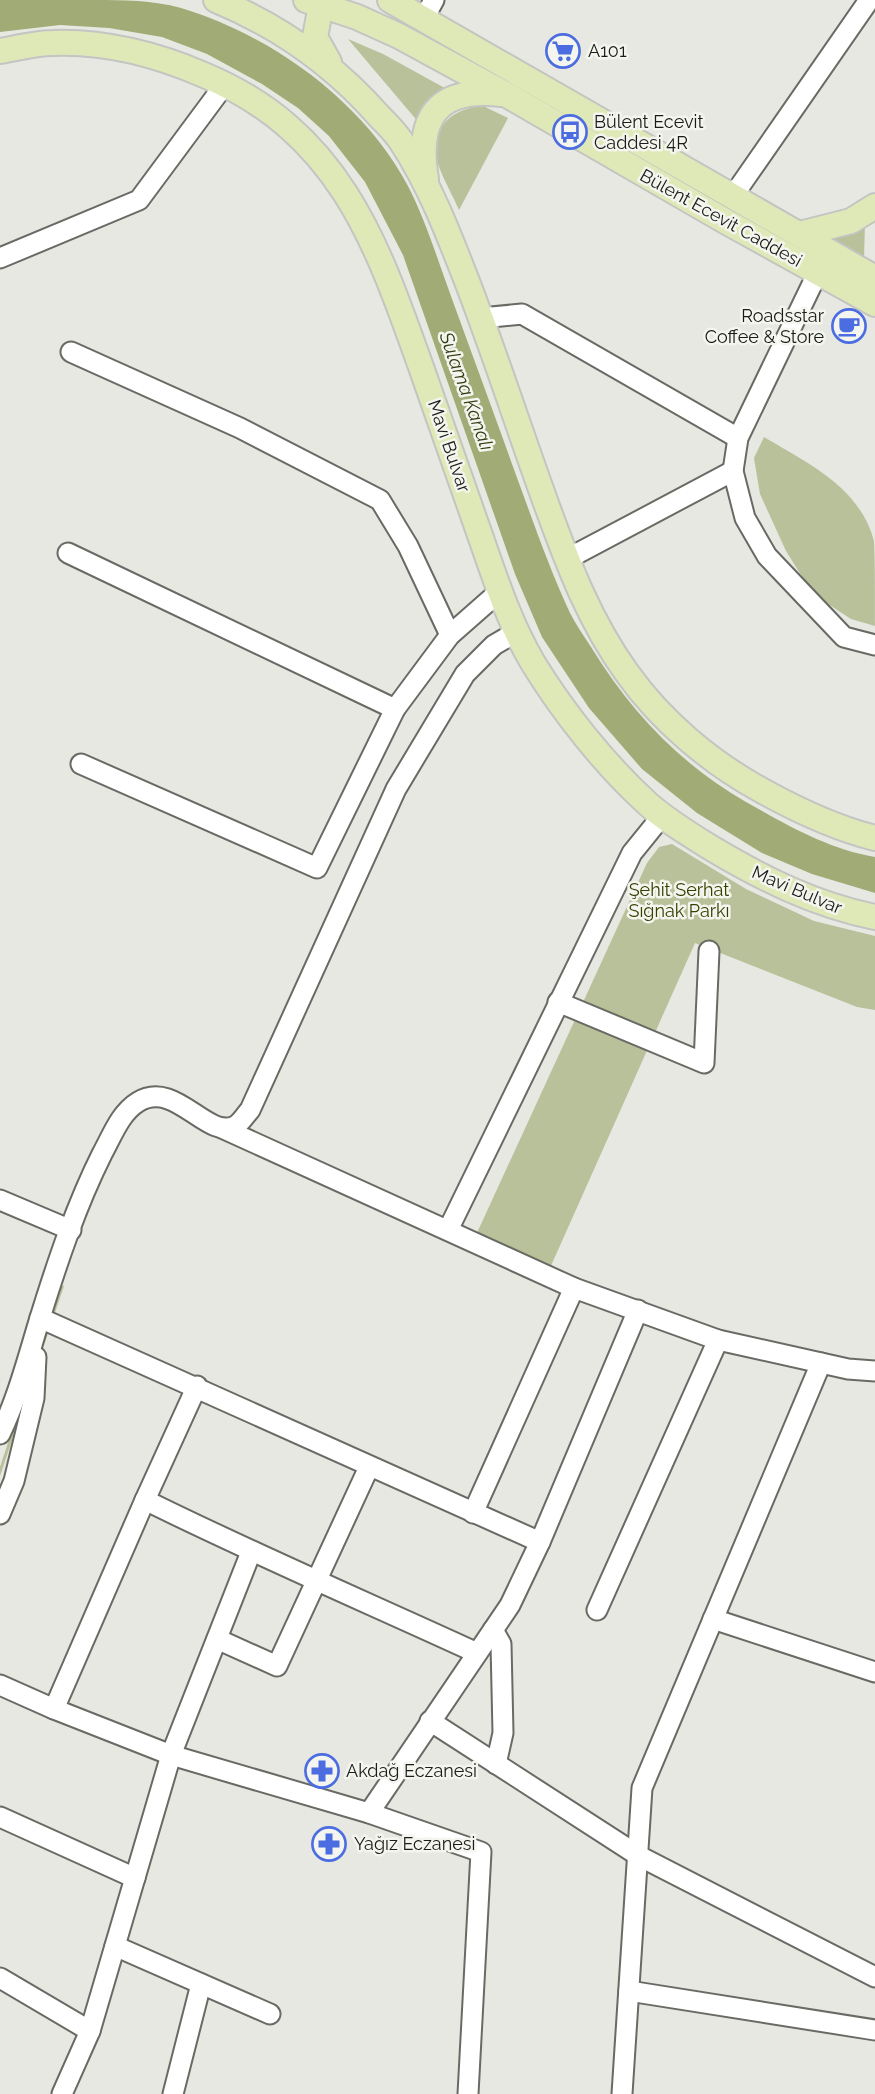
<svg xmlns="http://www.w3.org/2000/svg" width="875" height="2094" viewBox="0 0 875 2094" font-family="Raleway,sans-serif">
<rect width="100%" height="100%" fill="#e6e8e1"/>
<!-- green -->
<g fill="#b8c19a">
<path d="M348,39L383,54L452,92L420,124Z"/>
<path d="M483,106L508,118L459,210C453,195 437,169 436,154C433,123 456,108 483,106Z"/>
<path d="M865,220L864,260L822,233Z"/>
<path d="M764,437C807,463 860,487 874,541C875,559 875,605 875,626L851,619L828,604L806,583L786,551L760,494L754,458Z"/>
<path d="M672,844L746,889L814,921L875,936V1010L857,1007L695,943L550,1268L476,1235L647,863L659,847Z"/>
<path d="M60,1285L64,1286L0,1476V1467Z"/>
</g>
<!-- water -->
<path fill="#a0ab76" d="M0,0C31,0 63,0 94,0C124,0 152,0 181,8C271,35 363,101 408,186C426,221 438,261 452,299C473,357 495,416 516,475C533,521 549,568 570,613C576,625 584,636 591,647C631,712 680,764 746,802C787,825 828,849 875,857V893L812,874L762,853L697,813L642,769L589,708L542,637L515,574L403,255L365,182L329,136L298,108L262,84L207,54L162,37L109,28L60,25L0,32Z"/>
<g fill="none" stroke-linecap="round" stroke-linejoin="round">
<!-- minor casing -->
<g stroke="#696a64" stroke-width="23">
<g id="minor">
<path d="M423,20L434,0"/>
<path d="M733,196L867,3"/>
<path d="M0,258L139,200L225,84"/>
<path d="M818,272L738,438L733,471L745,518L767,556L844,637L875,645"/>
<path d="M481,318L522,314L738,438"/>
<path d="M71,352L240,428L380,500L408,546L450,635"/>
<path d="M68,553L395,709"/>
<path d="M567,559L733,471"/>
<path d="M81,764L317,868L395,709L450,635L500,591"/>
<path d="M558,1002L704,1063L709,951"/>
<path d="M222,1128L574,1288L718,1340L848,1369L875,1371"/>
<path d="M0,1200L71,1230"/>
<path d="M448,1230L632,853L662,816"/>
<path d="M40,1318L540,1542"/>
<path d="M0,1434C18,1397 28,1357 40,1318C57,1263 76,1206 102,1154C112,1136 120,1113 138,1102C175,1079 207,1140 235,1126C241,1123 246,1114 250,1110L396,789L465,674L494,645L518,631"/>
<path d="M145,1500C254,1554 366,1602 477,1653"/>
<path d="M473,1513L574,1288"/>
<path d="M0,1514L14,1481L34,1398L36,1357"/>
<path d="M597,1610L718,1340"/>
<path d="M713,1619L875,1672"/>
<path d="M493,1630L501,1644L503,1733L496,1764"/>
<path d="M217,1639L277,1666L369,1467"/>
<path d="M0,1685L54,1709L171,1755L369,1813L481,1852L468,2094"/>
<path d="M54,1709L145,1500L197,1386"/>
<path d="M430,1721L639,1856L875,1977"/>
<path d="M369,1813L510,1605L540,1542L638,1310"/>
<path d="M0,1817L135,1878"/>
<path d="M115,1946L270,2014"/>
<path d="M0,1978L90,2031"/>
<path d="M629,1991L875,2030"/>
<path d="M62,2094L90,2031L171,1755L251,1552"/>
<path d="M173,2094L201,1984"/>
<path d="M622,2094L642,1788L821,1363"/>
</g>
</g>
<!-- major casing -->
<g stroke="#c4c4c3" stroke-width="28">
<g id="major">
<path d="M216,0C279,26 334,65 379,116C387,124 395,132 401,141C430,185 449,235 468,284C496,357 520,432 547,506C568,564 590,622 627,673C661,721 710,762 761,790C797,810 835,828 875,838"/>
<path d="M306,0L357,17L399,36L507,95L725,221L875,304"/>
<path d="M322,0L315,37L329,62"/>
<path d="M390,0L875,278"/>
<path d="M0,51C17,48 36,43 53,43C104,41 158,55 204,75C338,131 376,240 421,367C441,424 461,481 481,538C496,581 510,624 533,663C563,712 605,765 648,804C666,820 687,833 708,846C761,878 815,905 875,917"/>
<path d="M426,179C416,118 437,87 501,94"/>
<path d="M800,234L851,221L875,206"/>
</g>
</g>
<!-- minor -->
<use href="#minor" stroke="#fff" stroke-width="19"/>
<!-- major -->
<use href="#major" stroke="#dfe9b8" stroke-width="24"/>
</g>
<!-- icons -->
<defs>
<g id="supermarket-ring" transform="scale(1.75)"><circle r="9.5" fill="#f3f5ee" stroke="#4b6de1" stroke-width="1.5"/><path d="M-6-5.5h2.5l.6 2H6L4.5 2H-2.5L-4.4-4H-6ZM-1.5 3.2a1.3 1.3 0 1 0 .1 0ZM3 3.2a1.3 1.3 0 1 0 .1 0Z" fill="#4b6de1"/></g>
<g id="bus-ring" transform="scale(1.75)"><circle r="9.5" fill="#f3f5ee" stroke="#4b6de1" stroke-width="1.5"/><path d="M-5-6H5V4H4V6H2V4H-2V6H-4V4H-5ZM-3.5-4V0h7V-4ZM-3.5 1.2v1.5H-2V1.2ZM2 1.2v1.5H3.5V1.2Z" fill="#4b6de1"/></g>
<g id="cafe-ring" transform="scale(1.75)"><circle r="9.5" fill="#f3f5ee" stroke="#4b6de1" stroke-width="1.5"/><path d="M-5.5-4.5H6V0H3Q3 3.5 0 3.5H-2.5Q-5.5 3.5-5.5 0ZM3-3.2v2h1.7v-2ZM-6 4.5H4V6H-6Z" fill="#4b6de1"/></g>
<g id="pharmacy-ring" transform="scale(1.75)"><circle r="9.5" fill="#f3f5ee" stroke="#4b6de1" stroke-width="1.5"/><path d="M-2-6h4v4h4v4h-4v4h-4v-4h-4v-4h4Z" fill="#4b6de1"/></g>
</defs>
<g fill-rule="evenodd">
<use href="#supermarket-ring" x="563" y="51"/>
<use href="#bus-ring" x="570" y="132"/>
<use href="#cafe-ring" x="849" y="326"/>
<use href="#pharmacy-ring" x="322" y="1771"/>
<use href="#pharmacy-ring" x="329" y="1844"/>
</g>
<g text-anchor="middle" stroke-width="5" stroke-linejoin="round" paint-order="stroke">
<!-- poi labels -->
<g font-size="18" fill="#1b1c1a" stroke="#f3f5ee" text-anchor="start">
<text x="588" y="57">A101</text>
<text x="594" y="128">Bülent Ecevit<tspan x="594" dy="21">Caddesi 4R</tspan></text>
<text x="824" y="322" text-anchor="end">Roadsstar<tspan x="824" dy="21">Coffee &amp; Store</tspan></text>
<text x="346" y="1777">Akdağ Eczanesi</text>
<text x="354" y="1850">Yağız Eczanesi</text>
</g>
<!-- street labels -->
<g font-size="18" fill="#1b1c1a" stroke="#f3f5ee">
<text transform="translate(721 218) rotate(29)" y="6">Bülent Ecevit Caddesi</text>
<text transform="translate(449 446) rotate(71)" y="6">Mavi Bulvar</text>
<text transform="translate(797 890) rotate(23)" y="6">Mavi Bulvar</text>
</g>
<!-- park labels -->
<g font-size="18" fill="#384000" stroke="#f3f5ee">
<text x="679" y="896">Şehit Serhat<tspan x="679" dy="21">Sığnak Parkı</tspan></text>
</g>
<!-- water labels -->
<g font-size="19" font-style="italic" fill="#353c12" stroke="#f3f5ee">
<text transform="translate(467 391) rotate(70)" y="7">Sulama Kanalı</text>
</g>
</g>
</svg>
